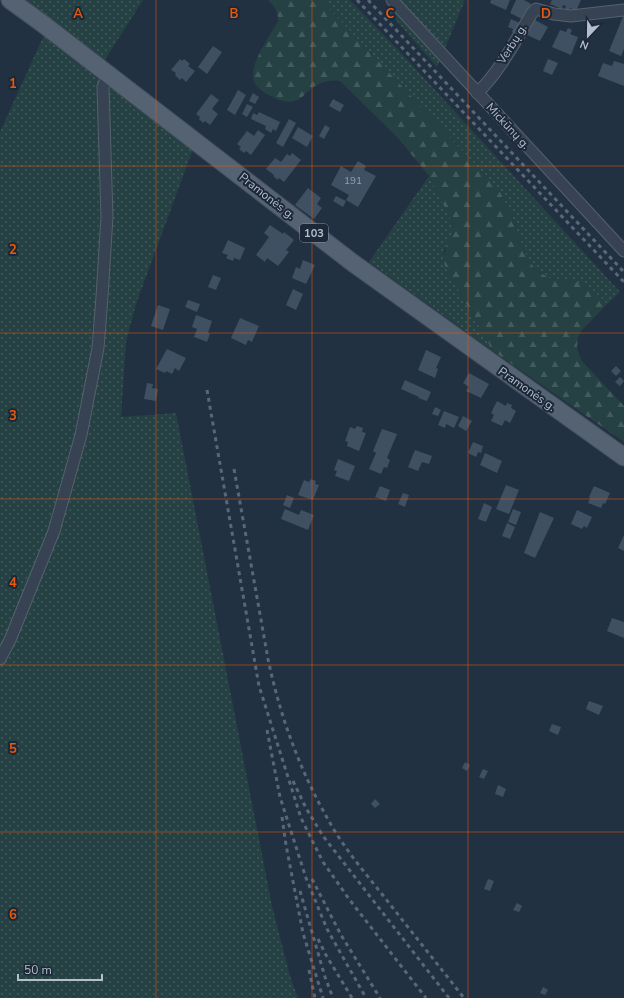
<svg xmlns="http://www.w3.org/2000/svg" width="624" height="998" viewBox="0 0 624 998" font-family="'Nunito Sans',sans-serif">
<defs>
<pattern id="grass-dots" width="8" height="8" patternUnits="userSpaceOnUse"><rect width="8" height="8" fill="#254143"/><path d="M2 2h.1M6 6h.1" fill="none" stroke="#425b5d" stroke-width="1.8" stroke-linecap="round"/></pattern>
<pattern id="forest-firs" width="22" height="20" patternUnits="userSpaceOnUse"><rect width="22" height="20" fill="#254143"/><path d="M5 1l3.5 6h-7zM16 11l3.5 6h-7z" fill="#425b5d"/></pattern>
</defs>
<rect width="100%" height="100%" fill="#223142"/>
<!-- grass -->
<g fill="url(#grass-dots)">
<path d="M21,0H143L104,61Z"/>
<path d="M321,0H350L402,54L620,292L607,304L594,291L558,279L549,278L537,271L528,260L509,210L499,190Z"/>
<path d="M397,0H465L437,67L388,11Z"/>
<path d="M45,33L193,149L136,304L126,341L121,417L176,413L272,906L290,976L298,998H0V132Z"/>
<path d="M429,176L454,226L453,234L444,251L445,266L493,351L369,262Z"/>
</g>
<!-- forest -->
<path fill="url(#forest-firs)" d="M268,0H321L499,190L509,210L528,260L537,271L549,278L571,281L582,284L594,291L607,304L582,330L578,337L577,347L581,360L624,406V442L493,351L445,266C441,251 452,240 454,226L429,176L399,139L340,81C327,79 317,84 307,92C304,95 301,99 297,100C288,104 279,100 271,96C266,94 260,90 256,85C244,70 271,35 278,21C278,11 275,7 268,0Z"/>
<!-- building -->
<g fill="#3e5062">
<path d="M491,0H510L506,10L490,3Z"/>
<path d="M516,0H524L531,4L524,20L510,13Z"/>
<path d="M552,0H581L576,11L570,8L569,10L565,9L566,6L563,5L562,9L550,4Z"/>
<path d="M624,14V49L621,56L609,51Z"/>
<path d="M511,19L522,24L517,35L512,32L513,29L508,27Z"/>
<path d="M533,19L548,27L540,41L525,34Z"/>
<path d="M568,28L572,30L570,34L578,37L571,55L552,47L560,30L566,32Z"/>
<path d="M213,46L222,52L207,74L198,67Z"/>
<path d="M180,59L182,61L184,59L190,64L188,66L195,71L186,82L182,78L180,80L175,75L176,73L171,70Z"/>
<path d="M548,59L558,63L552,75L543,71Z"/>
<path d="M614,61L624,64V86L598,76L603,63L612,66Z"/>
<path d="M238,90L246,95L235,115L227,110Z"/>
<path d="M253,93L259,97L255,104L249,101Z"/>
<path d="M211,94L219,100L212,109L218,114L210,125L205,121L203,123L199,119L200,117L196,114Z"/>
<path d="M333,99L344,105L340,112L329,106Z"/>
<path d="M247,104L253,107L247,117L242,114Z"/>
<path d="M259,112L280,122L276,131L273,129L271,133L265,129L266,126L251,119L253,113L257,115Z"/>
<path d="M289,119L296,123L283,147L276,143Z"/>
<path d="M325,125L330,128L324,139L319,136Z"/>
<path d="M298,127L313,136L307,147L292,138Z"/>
<path d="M258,130L265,135L251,155L246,151L244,153L239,149L241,147L237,144L247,131L254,136Z"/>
<path d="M292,153L301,160L284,182L279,178L278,180L273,176L274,175L266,169L275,158L281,162L287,154L290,156Z"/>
<path d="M358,161L366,166L364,170L376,176L358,207L346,200L349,195L331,185L341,166L351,172Z"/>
<path d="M308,188L321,198L317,204L322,208L314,219L295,205Z"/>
<path d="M336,196L346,201L343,207L333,201Z"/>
<path d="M270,225L283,234L284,232L294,240L286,250L289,252L278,266L267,258L265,262L256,255L269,237L264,233Z"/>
<path d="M228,240L245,248L240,260L234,258L233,261L226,258L228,255L222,253Z"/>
<path d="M303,260L315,265L306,284L292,278L296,267L300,269Z"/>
<path d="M213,275L221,278L216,290L208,287Z"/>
<path d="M293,289L303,294L296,310L286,305Z"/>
<path d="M188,300L200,304L197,312L185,307Z"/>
<path d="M158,305L170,309L163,330L151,326Z"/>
<path d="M196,315L212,321L208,333L210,334L207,342L194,337L197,329L192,327Z"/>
<path d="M240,318L259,326L252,342L248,340L246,345L231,338Z"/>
<path d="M167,349L186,358L179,371L175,368L172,374L166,371L165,373L156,369Z"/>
<path d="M426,350L441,357L436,368L438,369L435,378L418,370Z"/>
<path d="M616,366L621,371L616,376L611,371Z"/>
<path d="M469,373L489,384L481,398L466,391L469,387L463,383Z"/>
<path d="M620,377L624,381L620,386L615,382Z"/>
<path d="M405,380L431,392L427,401L418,398L419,397L401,389Z"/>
<path d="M147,383L153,384L152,388L158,389L156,401L144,399Z"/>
<path d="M497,401L506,406L507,403L512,405L511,408L516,411L510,423L505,420L502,426L491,421L494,415L491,413Z"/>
<path d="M435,407L441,410L438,416L432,414Z"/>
<path d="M444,411L459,417L454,428L446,424L445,428L438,425Z"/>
<path d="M463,416L472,421L466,431L458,426Z"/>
<path d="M357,426L363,428L362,432L366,433L359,451L347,446L348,442L345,441L350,427L355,429Z"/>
<path d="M382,429L397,434L387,458L390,460L387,468L384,467L381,474L369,469L376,453L373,451Z"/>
<path d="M473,442L483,446L481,453L478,452L476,457L468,453Z"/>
<path d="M415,450L432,456L429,464L422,462L418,471L408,467Z"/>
<path d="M485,453L502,461L497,473L480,465Z"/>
<path d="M338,459L355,466L349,481L335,476L337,471L334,470Z"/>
<path d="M311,479L316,481L315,484L319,485L313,500L298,495L304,480L309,482Z"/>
<path d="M506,485L519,490L509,514L496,509Z"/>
<path d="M380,486L390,490L386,501L375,497Z"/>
<path d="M594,486L610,493L605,504L603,503L601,508L588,503L590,498L589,497Z"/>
<path d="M403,493L409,495L405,507L398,504Z"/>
<path d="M287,495L294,498L290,508L283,505Z"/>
<path d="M484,503L492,507L486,522L478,519Z"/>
<path d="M285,509L299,515L301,510L314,515L308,530L281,519Z"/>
<path d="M513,509L521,512L516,525L508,522Z"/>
<path d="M577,510L592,517L587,528L584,526L582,529L571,524Z"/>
<path d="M540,512L554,518L535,558L524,553Z"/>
<path d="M507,523L515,527L510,539L502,536Z"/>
<path d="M624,535V551L618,548Z"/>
<path d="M612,618L624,622V638L607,631Z"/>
<path d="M589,701L603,706L599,715L586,709Z"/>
<path d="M552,724L561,727L558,735L549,731Z"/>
<path d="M465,762L470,765L467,771L462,768Z"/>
<path d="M483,769L488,771L484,779L479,777Z"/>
<path d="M498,785L506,789L503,797L495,794Z"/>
<path d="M375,799L380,804L375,808L371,804Z"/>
<path d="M488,879L494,881L490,891L484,889Z"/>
<path d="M517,903L522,906L519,912L513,910Z"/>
<path d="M543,987L548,990L545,995L540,993Z"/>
</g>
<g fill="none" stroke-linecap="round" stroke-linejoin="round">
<!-- minor casing -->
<g stroke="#55616f" stroke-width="13">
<g id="minor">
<path d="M392,0L624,251"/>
<path d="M477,93C499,73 517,38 532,13L536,9L554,14L571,16L624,10"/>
<path d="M0,659L10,640L54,531L81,435L98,348L102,297L107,217L103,87L105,82L109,75"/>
</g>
</g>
<!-- primary casing -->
<g stroke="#414c5b" stroke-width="19">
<path id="primary" d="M10,0L43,24L353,263L624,457"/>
</g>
<!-- minor -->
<use href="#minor" stroke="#374352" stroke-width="11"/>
<!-- primary -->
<use href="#primary" stroke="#556272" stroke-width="17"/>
<!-- rail -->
<g stroke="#596779" stroke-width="3" stroke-dasharray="4 4" stroke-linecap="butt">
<path d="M357,0L624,282"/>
<path d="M368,0L624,272"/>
<path d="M207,390L259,686L301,818L323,862L349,899L426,998"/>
<path d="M234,469L268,659C281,721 303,779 336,833C351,857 371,880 389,903C414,935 439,966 464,998"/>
<path d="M267,730L280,797L306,878L327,929L366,998"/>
<path d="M293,781L306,808L323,836L449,998"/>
<path d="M282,817L286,845L303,933L323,998"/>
<path d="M312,879L341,935L380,998"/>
<path d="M300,891L325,977L333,998"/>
<path d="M318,939L326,955L352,998"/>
<path d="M309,970L315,998"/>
</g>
</g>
<!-- grid -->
<path fill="none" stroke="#e8590c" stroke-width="1" stroke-opacity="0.55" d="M156,0V998M312,0V998M468,0V998M0,166H624M0,333H624M0,499H624M0,665H624M0,832H624"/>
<g text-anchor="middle" stroke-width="4" stroke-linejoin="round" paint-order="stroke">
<!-- number labels -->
<g font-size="10" fill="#96a2b2">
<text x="353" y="184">191</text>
</g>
<!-- shield labels -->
<rect fill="#1c2837" stroke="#86919f" stroke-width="1" x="300" y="224" width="28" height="18" rx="3"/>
<g font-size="11" font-weight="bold" fill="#b4becc">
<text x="314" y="237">103</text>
</g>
<!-- street labels -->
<g font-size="12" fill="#b4becc" stroke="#1c2837">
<text transform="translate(512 44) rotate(-58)" y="4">Verbų g.</text>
<text transform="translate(508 126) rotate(47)" y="4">Mickūnų g.</text>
<text transform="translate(267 196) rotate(38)" y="4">Pramonės g.</text>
<text transform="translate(527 389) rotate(35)" y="4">Pramonės g.</text>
</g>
</g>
<g font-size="13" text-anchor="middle" font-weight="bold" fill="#e8590c" stroke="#1c2837" stroke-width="4" stroke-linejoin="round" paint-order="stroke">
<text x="78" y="18">A</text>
<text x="234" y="18">B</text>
<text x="390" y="18">C</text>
<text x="546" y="18">D</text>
<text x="13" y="88">1</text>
<text x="13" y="254">2</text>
<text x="13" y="420">3</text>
<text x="13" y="587">4</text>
<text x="13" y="753">5</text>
<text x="13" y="919">6</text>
</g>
<!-- north arrow -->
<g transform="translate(588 36) rotate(202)" stroke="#1c2837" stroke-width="3" paint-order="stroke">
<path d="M0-3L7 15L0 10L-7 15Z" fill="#b4becc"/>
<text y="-6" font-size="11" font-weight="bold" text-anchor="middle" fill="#b4becc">N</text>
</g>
<!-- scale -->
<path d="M18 974v6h84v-6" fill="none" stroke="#b4becc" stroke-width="2"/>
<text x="24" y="974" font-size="12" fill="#b4becc" stroke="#1c2837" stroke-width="3" paint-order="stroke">50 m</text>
</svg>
